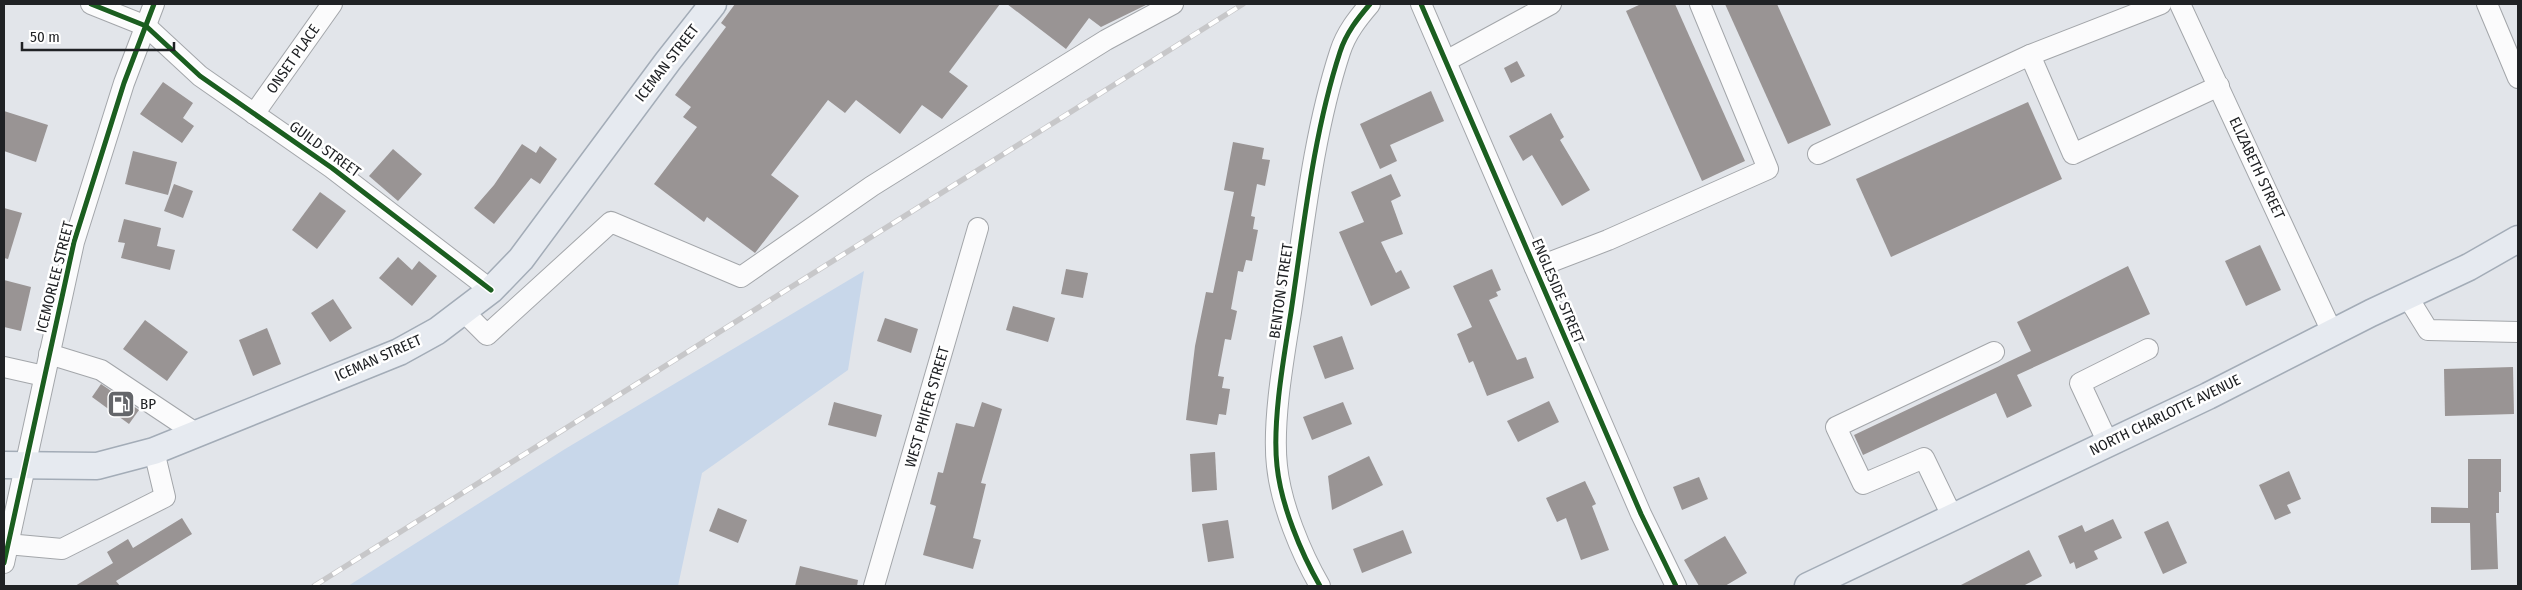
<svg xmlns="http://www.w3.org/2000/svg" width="2522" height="590" viewBox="0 0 2522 590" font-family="'Fira Sans Condensed',sans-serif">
<rect width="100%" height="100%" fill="#e2e5ea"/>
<!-- green -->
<path fill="#c8d7ea" d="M864,271L848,370L702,473L678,586H348L565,449Z"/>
<!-- building -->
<g fill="#999494">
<path d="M735,4H1000L949,72L968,86L942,119L922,105L900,134L856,100L845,113L828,100L771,175L799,196L755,253L707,217L704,222L654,184L697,127L683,117L691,107L675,95L726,27L721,23Z"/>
<path d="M1007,4H1148L1101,27L1089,18L1066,49Z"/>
<path d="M1641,4H1675L1745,161L1702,181L1626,11Z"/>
<path d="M1725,4H1777L1831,125L1788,144Z"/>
<path d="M1517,61L1525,76L1511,83L1504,68Z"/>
<path d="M163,82L193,103L183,118L194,126L182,143L140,114Z"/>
<path d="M1431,91L1444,121L1390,145L1397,161L1380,169L1360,124Z"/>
<path d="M2028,102L2062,179L1891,257L1856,179Z"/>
<path d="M4,111L48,125L36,162L4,151Z"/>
<path d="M1551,113L1564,137L1560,140L1590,190L1562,206L1532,155L1523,161L1509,136Z"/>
<path d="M1233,142L1264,148L1262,159L1270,160L1265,186L1257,184L1251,216L1255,217L1253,229L1258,230L1252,261L1246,260L1243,272L1238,271L1231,309L1237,311L1231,340L1225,339L1218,376L1224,377L1222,388L1230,389L1226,415L1219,414L1217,425L1186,420L1195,346L1206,292L1213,293L1234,192L1224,190Z"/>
<path d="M522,144L536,153L540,146L557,159L540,184L531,178L494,224L474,208L494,185Z"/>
<path d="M393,149L422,174L398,201L369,176Z"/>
<path d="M133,151L177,162L168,195L125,184Z"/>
<path d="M1391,174L1401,196L1391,201L1403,234L1381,242L1396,273L1401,270L1410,288L1371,306L1339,232L1364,222L1351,192Z"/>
<path d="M174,184L193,191L183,218L164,211Z"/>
<path d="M320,192L346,211L317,249L292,230Z"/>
<path d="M4,208L22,213L8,259L4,258Z"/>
<path d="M124,219L161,228L157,246L175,250L170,270L121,258L125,243L118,242Z"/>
<path d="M2260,245L2281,290L2246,306L2225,261Z"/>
<path d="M398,257L412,270L419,261L437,276L412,306L379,278Z"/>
<path d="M2128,266L2150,314L2017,375L2032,406L2007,418L1996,393L1863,455L1854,435L2031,351L2017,322Z"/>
<path d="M1066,269L1088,273L1083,298L1061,294Z"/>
<path d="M1492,269L1501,290L1496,292L1498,296L1489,300L1517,360L1526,357L1534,378L1487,396L1473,361L1469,363L1457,334L1472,327L1453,286Z"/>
<path d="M4,280L31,287L21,331L4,327Z"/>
<path d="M333,299L352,328L330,342L311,313Z"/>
<path d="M1013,306L1055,318L1048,342L1006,330Z"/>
<path d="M885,318L918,329L911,353L877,341Z"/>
<path d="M145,320L188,352L167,381L123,349Z"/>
<path d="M267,328L281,364L253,376L239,340Z"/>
<path d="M1342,336L1354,369L1325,379L1313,346Z"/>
<path d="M2513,367L2514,414L2445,416L2444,369Z"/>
<path d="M101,384L139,410L129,424L92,397Z"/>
<path d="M1549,401L1559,422L1518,442L1507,421Z"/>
<path d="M834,402L882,415L876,437L828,425Z"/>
<path d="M982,402L1002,409L981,483L986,484L973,538L981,540L973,569L923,555L936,506L930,504L938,472L943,473L956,423L974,427Z"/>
<path d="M1343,402L1352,424L1312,440L1303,417Z"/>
<path d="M1215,452L1217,490L1192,492L1190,454Z"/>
<path d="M1369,456L1383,485L1332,510L1328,476Z"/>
<path d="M2468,459H2501V492H2499V513H2496L2498,569L2471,570L2470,523H2431V507L2468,508Z"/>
<path d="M2289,471L2301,499L2287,505L2291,513L2275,520L2259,485Z"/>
<path d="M1699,477L1708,499L1682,510L1673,487Z"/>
<path d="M1585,481L1596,504L1592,506L1609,550L1581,560L1566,518L1557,522L1546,498Z"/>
<path d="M718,508L747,520L738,543L709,531Z"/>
<path d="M182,518L192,534L116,581L120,586H75L113,563L107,552L128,539L133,548Z"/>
<path d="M2113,519L2122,538L2094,551L2098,559L2076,569L2074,562L2070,564L2058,536L2082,525L2085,532Z"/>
<path d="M1228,520L1234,558L1208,562L1202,524Z"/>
<path d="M2168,521L2187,563L2163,574L2144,532Z"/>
<path d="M1403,530L1412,553L1362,573L1353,549Z"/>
<path d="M1725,536L1747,573L1725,586H1699L1684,560Z"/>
<path d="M2029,550L2042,576L2023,586H1959Z"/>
<path d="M800,566L858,580L857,586H795Z"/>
</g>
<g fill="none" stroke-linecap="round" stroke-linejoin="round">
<!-- minor casing -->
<g stroke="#a3a6aa" stroke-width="22">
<g id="minor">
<path d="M91,4L146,26L200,76L332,168L491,290"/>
<path d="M1421,4L1641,514L1676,586"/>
<path d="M2161,4L2030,55L2073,154L2219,86"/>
<path d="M2180,4L2332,332"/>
<path d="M2487,4L2518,78"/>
<path d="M1446,61L1551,4"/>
<path d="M254,114L332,4"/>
<path d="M1818,154L2030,55"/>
<path d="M1535,268L1608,240L1768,169L1700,4"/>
<path d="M2407,296L2428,330L2518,332"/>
<path d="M463,311L487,335L611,222L741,277L872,186L1106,40L1173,4"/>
<path d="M49,354L101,370L197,434"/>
<path d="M4,367L44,376"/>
<path d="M2108,443L2080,383L2148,349"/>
<path d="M1952,516L1924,458L1863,484L1836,427L1994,352"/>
<path d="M7,544L62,549L165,497L154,451"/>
<path d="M4,563L74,242L124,83L154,4"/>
<path d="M874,586L978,228"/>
<path d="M1320,586C1301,553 1281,505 1277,466C1272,422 1284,356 1291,312C1304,225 1313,135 1340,52C1346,33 1358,18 1370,4"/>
</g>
</g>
<!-- major casing -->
<g stroke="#a3acb7" stroke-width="29">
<g id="major">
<path d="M4,465L97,466L154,451L399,352L437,331L491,290L521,259L668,61L713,4"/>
<path d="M1808,586L2208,396L2371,313L2469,267L2518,239"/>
</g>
</g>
<!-- minor -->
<use href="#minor" stroke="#fbfbfc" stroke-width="20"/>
<!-- major -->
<use href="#major" stroke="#e6eaf0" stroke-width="26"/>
<!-- rail casing -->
<g stroke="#c7c7c9" stroke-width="5.5">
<path id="rail" d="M314,586L1243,4"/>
</g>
<!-- rail -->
<use href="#rail" stroke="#fff" stroke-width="4" stroke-dasharray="11" stroke-linecap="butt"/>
<!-- cycleway casing -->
<g stroke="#fff" stroke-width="8">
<g id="cycleway">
<path d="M91,4L146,26L200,76L332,168L491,290"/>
<path d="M1421,4L1641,514L1676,586"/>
<path d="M4,563L74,242L124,83L154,4"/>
<path d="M1320,586C1301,553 1281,505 1277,466C1272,422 1284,356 1291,312C1304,225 1313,135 1340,52C1346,33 1358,18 1370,4"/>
</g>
</g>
<!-- cycleway -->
<use href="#cycleway" stroke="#1b5e20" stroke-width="5"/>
</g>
<!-- icons -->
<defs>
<g id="fuel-square" transform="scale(1.4375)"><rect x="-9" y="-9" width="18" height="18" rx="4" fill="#64666a" stroke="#fff"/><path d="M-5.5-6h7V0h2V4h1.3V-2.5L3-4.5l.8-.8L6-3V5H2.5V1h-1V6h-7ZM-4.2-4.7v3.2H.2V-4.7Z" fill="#fff"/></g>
</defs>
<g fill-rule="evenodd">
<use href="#fuel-square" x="121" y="404"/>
</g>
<g text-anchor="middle" stroke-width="5" stroke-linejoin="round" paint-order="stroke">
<!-- street labels -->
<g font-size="15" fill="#202225" stroke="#fff">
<text transform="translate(293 59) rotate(-55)" y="5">ONSET PLACE</text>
<text transform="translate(667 63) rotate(-52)" y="5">ICEMAN STREET</text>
<text transform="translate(325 149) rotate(36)" y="5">GUILD STREET</text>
<text transform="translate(2257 168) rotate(65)" y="5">ELIZABETH STREET</text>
<text transform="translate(55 277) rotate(-76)" y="5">ICEMORLEE STREET</text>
<text transform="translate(1281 291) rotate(-82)" y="5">BENTON STREET</text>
<text transform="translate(1558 291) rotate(67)" y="5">ENGLESIDE STREET</text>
<text transform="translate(378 358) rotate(-24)" y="5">ICEMAN STREET</text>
<text transform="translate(927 407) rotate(-74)" y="5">WEST PHIFER STREET</text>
<text transform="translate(2165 415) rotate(-26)" y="5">NORTH CHARLOTTE AVENUE</text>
</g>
<!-- poi labels -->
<g font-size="15" fill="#202225" stroke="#fff" text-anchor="start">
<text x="140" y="409">BP</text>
</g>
</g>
<!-- border -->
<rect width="2522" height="590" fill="none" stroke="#202225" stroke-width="10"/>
<!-- scale -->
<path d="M22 42v8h152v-8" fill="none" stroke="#202225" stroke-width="2.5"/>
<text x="30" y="42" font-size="15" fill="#202225" stroke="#ffffff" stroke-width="4" paint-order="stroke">50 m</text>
</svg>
